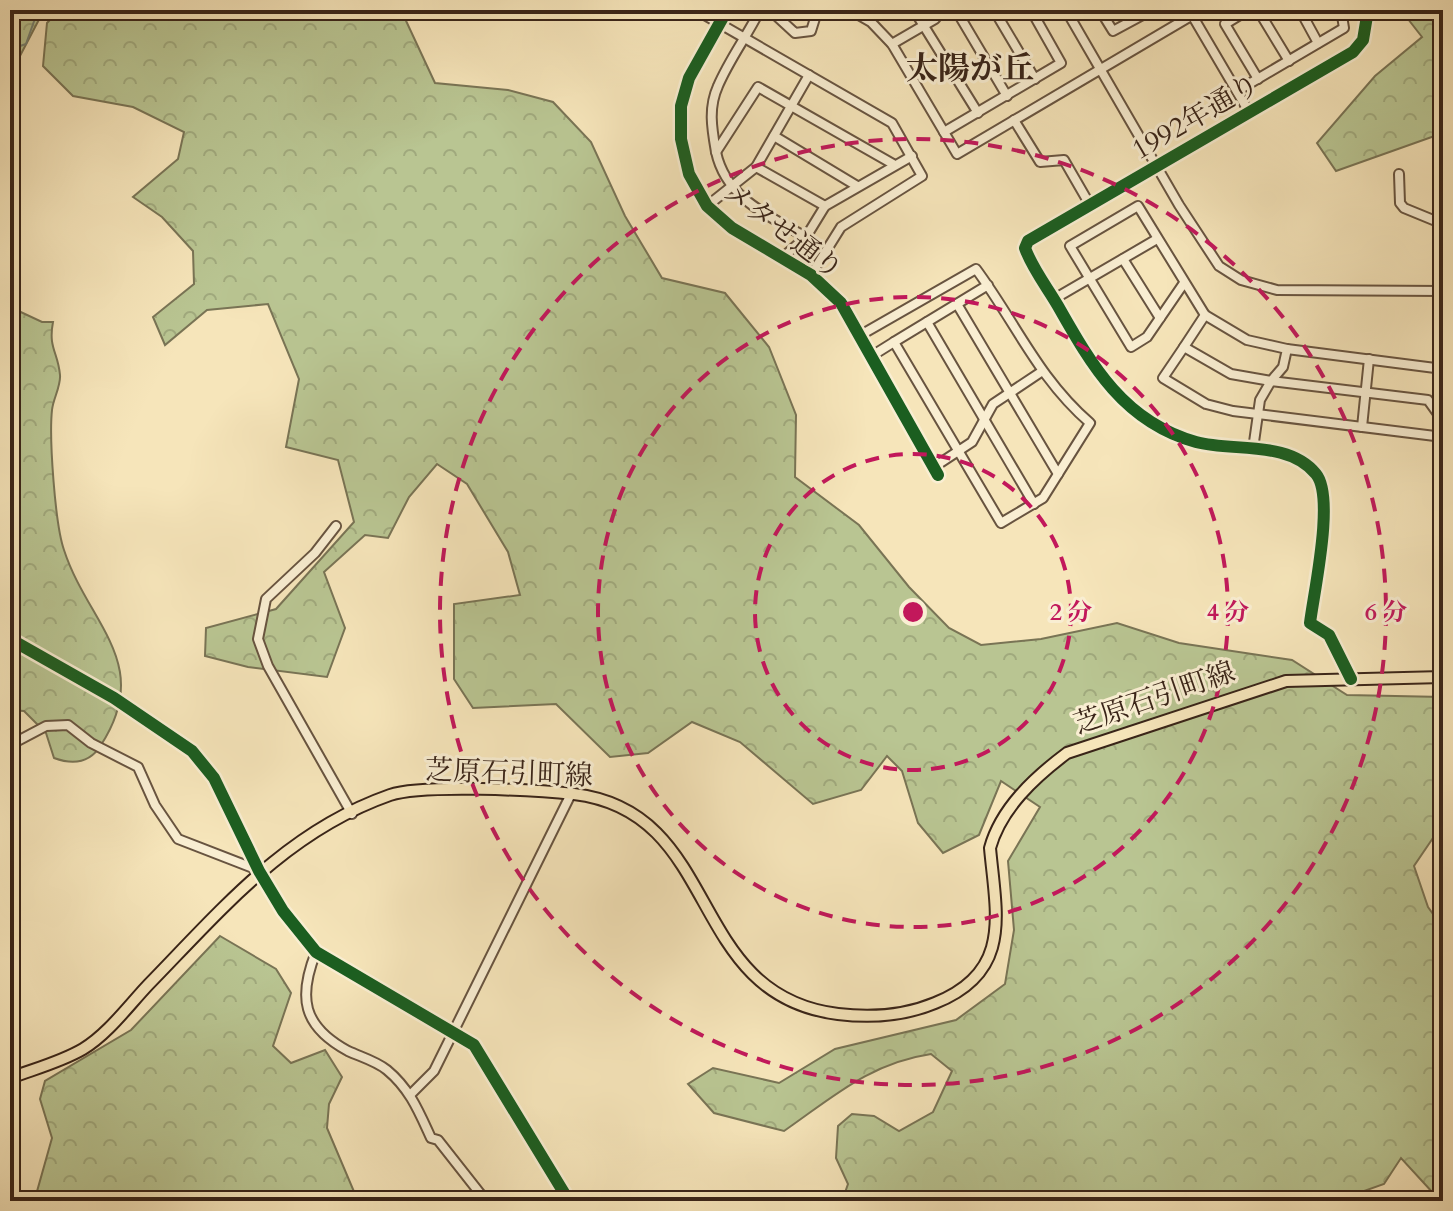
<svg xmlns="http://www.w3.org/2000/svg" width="1453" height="1211" viewBox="0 0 1453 1211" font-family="Cardo,'Noto Serif JP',serif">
<defs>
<pattern id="forest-crowns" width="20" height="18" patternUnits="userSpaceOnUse" patternTransform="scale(2)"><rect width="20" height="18" fill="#b9c592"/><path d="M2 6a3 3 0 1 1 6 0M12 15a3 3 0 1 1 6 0" fill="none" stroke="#a0a97d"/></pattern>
</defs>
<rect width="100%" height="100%" fill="#f6e5ba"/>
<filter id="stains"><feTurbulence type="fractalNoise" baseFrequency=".0025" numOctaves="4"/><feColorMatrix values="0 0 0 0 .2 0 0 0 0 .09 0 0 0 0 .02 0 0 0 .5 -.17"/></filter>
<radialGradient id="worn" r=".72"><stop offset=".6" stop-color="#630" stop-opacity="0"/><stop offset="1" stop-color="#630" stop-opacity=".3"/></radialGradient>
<!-- forest -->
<g fill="url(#forest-crowns)" stroke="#797455" stroke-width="2">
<path d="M10,10H44L10,75Z"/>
<path d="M59,10H401L435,83L508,90L553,102L591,142L625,216L662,278L725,293L769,347L796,415L795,477L859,525L909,587L949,628L981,645L1041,639L1117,623L1179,643L1292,660L1347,695L1443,697V832L1435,835L1414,866L1428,907L1443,928V1196L1434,1194L1401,1158L1384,1184L1336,1201H842L848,1184L836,1158L838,1126L852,1114L874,1116L899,1131L933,1112L952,1071L931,1054C870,1063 833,1097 784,1131L714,1113L688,1084L713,1068L779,1083L835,1049L956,1020L1005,984L1014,930L1008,861L1040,807L1001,781L979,835L943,853L918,823L902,771L887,756L861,790L813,804L740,742L692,722L648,753L610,757L556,704L473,708L454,679V604L520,595L508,552L467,484L437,464L409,497L388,538L365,535L324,572L345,628L327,677L248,667L205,656L206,628L276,609L354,522L338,460L286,447L299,379L268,304L207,310L165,345L153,317L194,284L193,251L162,217L133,197L178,159L184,132L133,107L73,96L43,66L47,23Z"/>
<path d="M1401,10H1443V133L1336,171L1317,143L1375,76L1422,37Z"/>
<path d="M10,307L42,322H53C48,348 58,352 60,375C61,386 53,399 52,410C49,438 55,524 64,550C88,624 154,663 101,745C90,763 73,765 54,758L46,733L24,711L10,710Z"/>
<path d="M220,936L276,969L291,993L273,1046L291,1063L325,1050L342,1077L329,1104L327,1128L358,1201H39L36,1195L52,1138L40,1099L45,1081L131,1030Z"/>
</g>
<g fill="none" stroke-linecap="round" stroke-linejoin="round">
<!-- stream -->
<g stroke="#758173" stroke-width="2">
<path d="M10,56L14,48L26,44L38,10"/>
<path d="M1425,1201H1430"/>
</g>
<!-- minor casing -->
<g stroke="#685440" stroke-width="12">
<g id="minor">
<path d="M696,10L892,123L922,176L841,227L811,275"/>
<path d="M727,10L689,78L681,106V139L689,174L707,206L732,228L811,275L841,303L938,475"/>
<path d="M760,10C747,36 729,60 718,86C708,108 712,129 716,152C726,198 767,215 806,237"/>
<path d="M770,10L795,33L811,31L816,15L813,10"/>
<path d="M850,10L871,22L892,44L957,154L1201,10"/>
<path d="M914,10L978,113"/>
<path d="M956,10L1007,96"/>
<path d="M994,10L1035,79"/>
<path d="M1066,10L1179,205L1219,266L1241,280L1277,290L1443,291"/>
<path d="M1100,10L1113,31L1152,10"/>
<path d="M1189,10L1249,112"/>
<path d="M1248,10L1225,24L1258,79"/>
<path d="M1258,10L1289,61"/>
<path d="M1300,10L1318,43"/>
<path d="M892,44L935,19L942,10"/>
<path d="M1237,91L1344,28L1341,10"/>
<path d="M1014,120L1040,162L1064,160L1090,205"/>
<path d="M944,132L1061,63L1031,10"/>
<path d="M774,136L857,186"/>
<path d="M716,152L758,87L893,164"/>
<path d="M756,167L825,206"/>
<path d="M1399,174L1400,203L1404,208L1443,224"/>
<path d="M707,206L756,167L809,75"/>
<path d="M782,258L806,237L825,206L912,156"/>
<path d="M1123,259L1160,318"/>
<path d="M1184,283L1147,337L1131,347L1070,246L1138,206L1205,315"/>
<path d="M1054,299L1157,239"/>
<path d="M957,304L1058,474"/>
<path d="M1205,315L1247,340L1287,349L1283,367L1271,381L1231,374L1184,347Z"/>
<path d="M927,322L1034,504"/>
<path d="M859,336L976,269C1016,323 1038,378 1090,423L1043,498L1001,523L894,342L988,285"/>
<path d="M1184,347L1163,378L1206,404L1233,411L1443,437"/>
<path d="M1287,349L1443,369"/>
<path d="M870,357L894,342"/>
<path d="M1362,427L1369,359"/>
<path d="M1253,449L1260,400L1271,381L1428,400L1443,421"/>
<path d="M934,467L972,442L993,404L1041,372"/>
<path d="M336,526L315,553L266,599L258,639L268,666L352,814"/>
<path d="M10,639L114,698L192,751L214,778L259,871L283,911L316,952L474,1045L569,1201"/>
<path d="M1351,679L1329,635L1310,623C1314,591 1335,497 1316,474C1289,440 1233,452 1196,442C1124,422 1092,366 1058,306C1047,287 1032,268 1025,248L1028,241L1353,52L1363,40L1368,10"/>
<path d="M10,745L46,726L68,725L91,743L138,767L155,805L178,839L258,870"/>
<path d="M316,952C298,997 302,1026 348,1051C361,1057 376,1061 387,1070C410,1089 419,1112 431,1138L438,1140L486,1201"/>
<path d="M411,1094L434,1071L571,794"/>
</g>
</g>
<!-- major casing -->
<g stroke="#392418" stroke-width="14">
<path id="major" d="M10,1078C34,1069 61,1062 83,1049C108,1034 129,1005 149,984C222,909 287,831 390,795C422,784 537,790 574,794C724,812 684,995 838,1014C871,1018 904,1016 935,1003C1013,972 996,914 990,848C1001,808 1035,777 1067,753L1286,681L1443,677"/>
</g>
<!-- minor -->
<use href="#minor" stroke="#f9eed2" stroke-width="8"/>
<!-- major -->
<use href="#major" stroke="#f6e5ba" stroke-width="10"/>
<!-- cycleway casing -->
<g stroke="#f9eed2" stroke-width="17">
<g id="cycleway">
<path d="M727,10L689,78L681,106V139L689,174L707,206L732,228L811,275L841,303L938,475"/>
<path d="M10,639L114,698L192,751L214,778L259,871L283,911L316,952L474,1045L569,1201"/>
<path d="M1351,679L1329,635L1310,623C1314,591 1335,497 1316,474C1289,440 1233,452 1196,442C1124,422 1092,366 1058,306C1047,287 1032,268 1025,248L1028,241L1353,52L1363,40L1368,10"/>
</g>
</g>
<!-- cycleway -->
<use href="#cycleway" stroke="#1b5e20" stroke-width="12"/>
</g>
<!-- distance rings -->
<g fill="none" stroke="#c2185b" stroke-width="4" stroke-dasharray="14 10">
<circle cx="913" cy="612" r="158"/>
<circle cx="913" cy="612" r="315"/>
<circle cx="913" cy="612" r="473"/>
</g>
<g text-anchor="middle" stroke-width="6" stroke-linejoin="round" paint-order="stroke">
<!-- street labels -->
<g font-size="28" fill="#392418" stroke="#f9eed2">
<text transform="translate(1195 116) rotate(-30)" y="10">1992年通り</text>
<text transform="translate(784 230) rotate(37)" y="10">メタせ通り</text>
<text transform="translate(1154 697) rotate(-19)" y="10">芝原石引町線</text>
<text transform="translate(509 772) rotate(2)" y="10">芝原石引町線</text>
</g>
<!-- quarter labels -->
<g font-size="32" font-weight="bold" fill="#392418" stroke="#f9eed2">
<text x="970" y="79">太陽が丘</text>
</g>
</g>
<circle cx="913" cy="612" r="12" fill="#c2185b" stroke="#f9eed2" stroke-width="4"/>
<g font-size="24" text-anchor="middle" font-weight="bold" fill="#c2185b" stroke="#f9eed2" stroke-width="6" stroke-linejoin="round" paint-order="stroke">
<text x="1071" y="620">2 分</text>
<text x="1228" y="620">4 分</text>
<text x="1386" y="620">6 分</text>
</g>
<!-- margin -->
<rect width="1453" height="1211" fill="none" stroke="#f6e5ba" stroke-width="40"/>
<rect x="12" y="12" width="1429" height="1187" fill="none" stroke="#392418" stroke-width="4"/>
<rect x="20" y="20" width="1413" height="1171" fill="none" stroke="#392418" stroke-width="2"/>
<rect width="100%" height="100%" filter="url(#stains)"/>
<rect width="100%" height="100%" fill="url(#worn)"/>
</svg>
